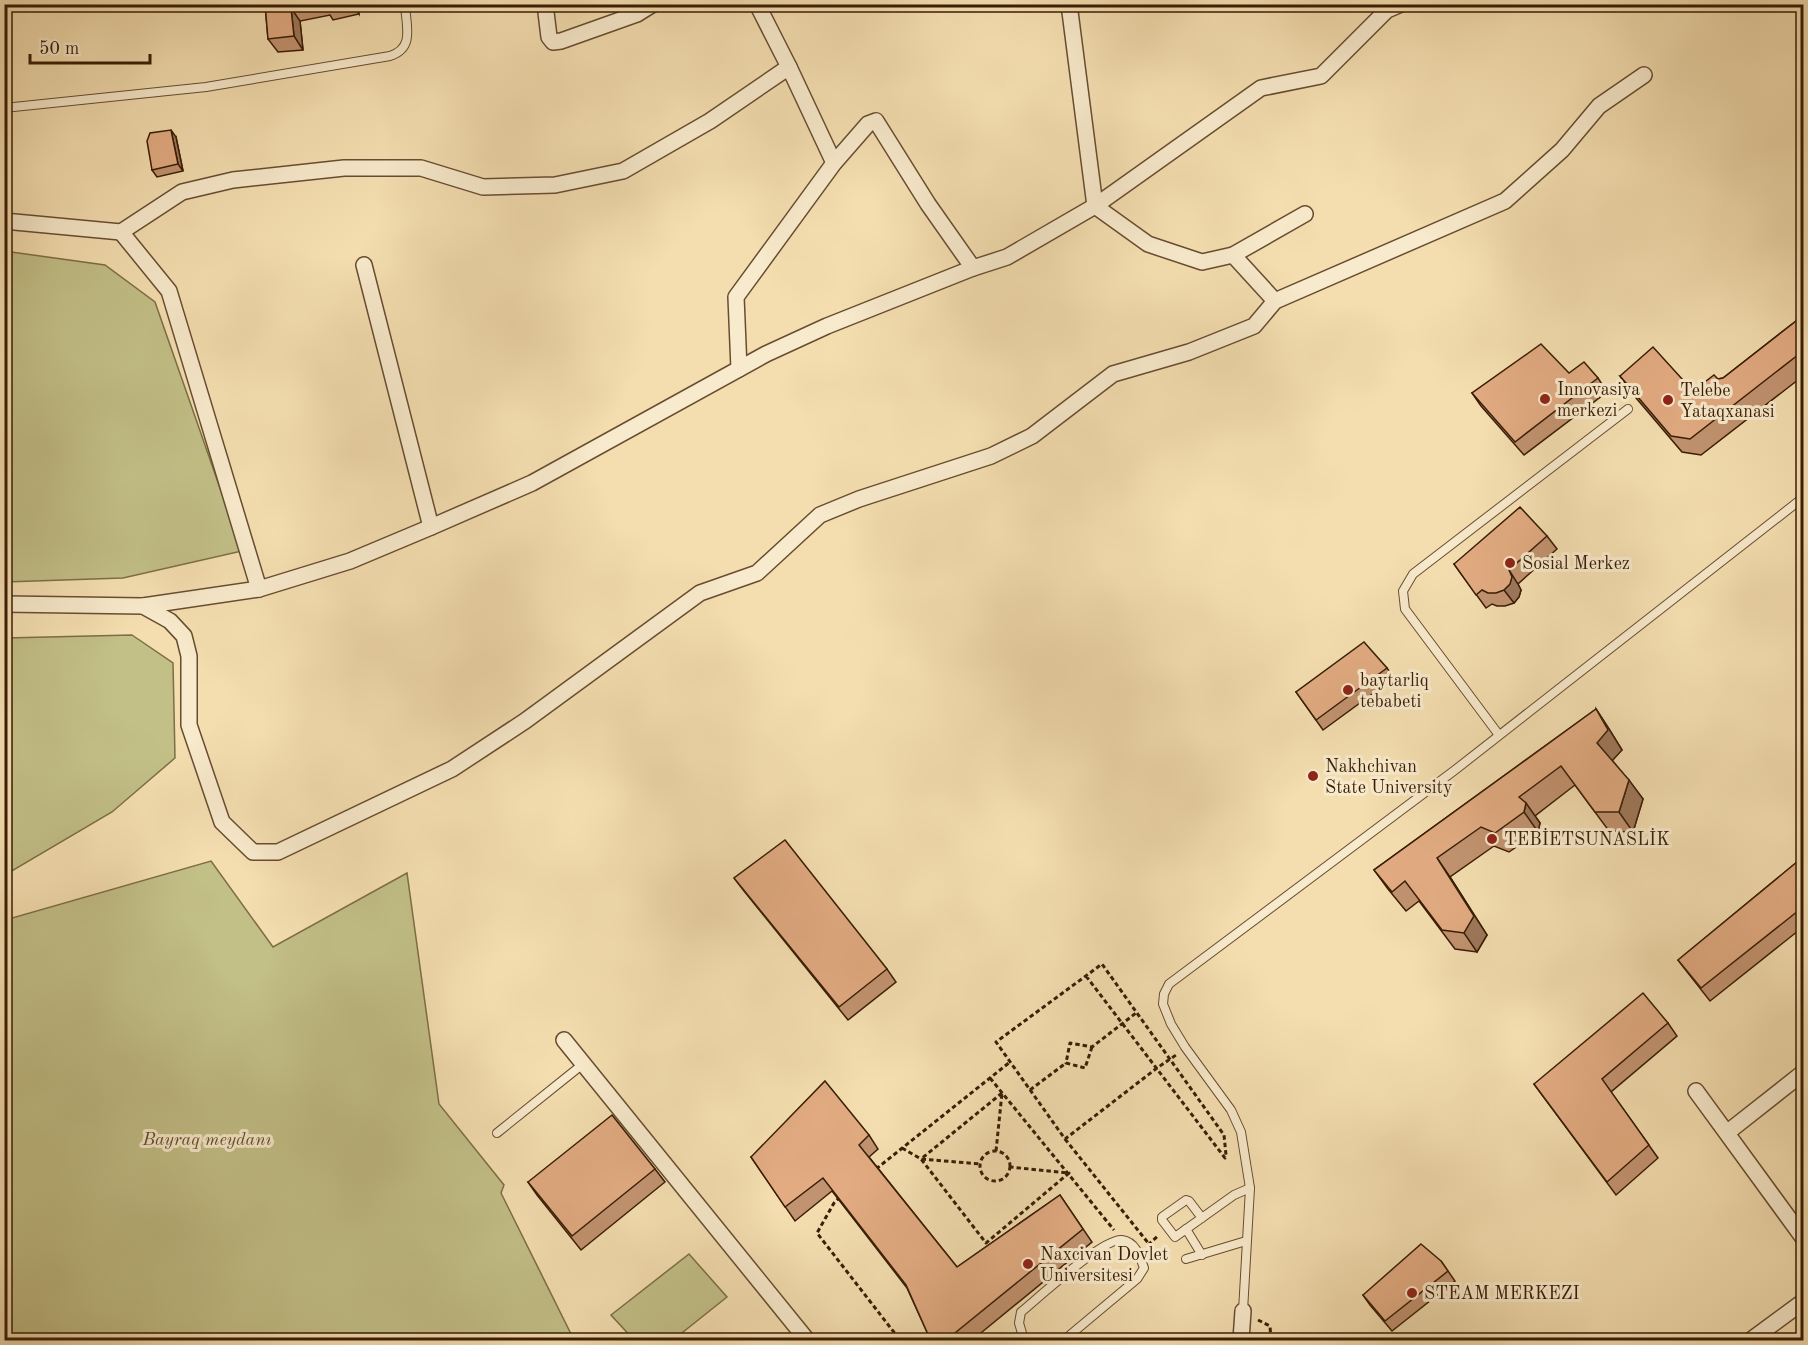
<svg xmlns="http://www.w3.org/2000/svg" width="1808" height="1345" viewBox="0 0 1808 1345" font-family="'Old Standard TT',serif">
<rect width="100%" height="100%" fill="#f4deb0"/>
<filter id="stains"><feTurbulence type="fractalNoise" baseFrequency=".00333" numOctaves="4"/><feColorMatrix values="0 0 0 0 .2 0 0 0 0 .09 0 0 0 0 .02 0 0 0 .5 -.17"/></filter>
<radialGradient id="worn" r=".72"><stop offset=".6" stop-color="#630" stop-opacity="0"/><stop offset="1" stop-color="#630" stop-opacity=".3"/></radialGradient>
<!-- green -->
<g fill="#c2bf87" stroke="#7d6e46" stroke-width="1.5">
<path d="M4,251L105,265L155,302L242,551L123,578L5,582Z"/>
<path d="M132,635L173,663L175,758L112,812L5,875V638Z"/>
<path d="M211,861L273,947L407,873L439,1104L504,1185L501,1193L574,1340H5V920Z"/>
<path d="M689,1254L727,1297L673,1340H634L611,1315Z"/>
</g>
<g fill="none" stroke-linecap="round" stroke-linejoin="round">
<!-- service casing -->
<g stroke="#674d30" stroke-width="10">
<g id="service">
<path d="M4,108L206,87L390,56C415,48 406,26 405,4"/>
<path d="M1499,735L1405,609L1403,591L1413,574L1628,409"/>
<path d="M497,1133L583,1064"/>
<path d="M1202,1218L1189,1201L1186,1200L1162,1217V1220L1175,1237L1234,1195L1250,1188"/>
<path d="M1186,1229L1202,1255"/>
<path d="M1186,1259L1246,1241"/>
<path d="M1243,1311L1250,1188L1241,1132L1231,1110L1185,1047L1171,1024L1163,1004L1164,994L1169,984L1455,770L1804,497"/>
<path d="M1024,1340L1019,1323L1021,1312C1037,1299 1104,1237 1122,1240C1136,1242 1140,1257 1144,1268L1137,1279L1064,1340"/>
</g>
</g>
<!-- minor casing -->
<g stroke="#674d30" stroke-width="18">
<g id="minor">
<path d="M545,4L549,37L553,42L561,41L637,14L653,4"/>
<path d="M757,4L789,67L834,163"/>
<path d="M1069,4L1095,206L1148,244L1202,262L1233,255L1305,214"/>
<path d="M4,221L121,232L182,192L233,180L344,168H421L483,187L555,185L623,171L710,121L789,67"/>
<path d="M121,232L169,291L259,589"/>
<path d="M1233,255L1275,301"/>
<path d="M364,265L431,527"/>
<path d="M739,369L736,297L834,163L868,124L876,121L928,204L973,268"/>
<path d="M4,604L143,606L259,589L350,561L431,527L532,483L766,354L827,326L973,268L1007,257L1095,206L1261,88L1321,76L1387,10L1401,4"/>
<path d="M143,606L170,621L184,636L189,656V725L222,822L253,852H278L452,769L525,721L700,593L757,573L820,515L859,499L991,456L1032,436L1113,374L1189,352L1254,326L1275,301L1505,201L1562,150L1599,106L1644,75"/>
<path d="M564,1040L807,1340"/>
<path d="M1696,1091L1804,1239"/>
<path d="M1733,1128L1804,1072"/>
<path d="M1241,1340L1243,1311"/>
<path d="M1751,1340L1804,1301"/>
</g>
</g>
<!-- path -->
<g stroke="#381d05" stroke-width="3" stroke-dasharray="4.5 3" stroke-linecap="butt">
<path d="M1086,976L1225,1158L1226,1155L1224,1135L1102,964L996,1042L1065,1139L1157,1068L1176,1055"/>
<path d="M1092,1047L1085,1068L1066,1063L1070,1043L1092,1047L1136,1013"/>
<path d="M990,1078L1114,1230"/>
<path d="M1030,1090L1066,1063"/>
<path d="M1002,1093L921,1159L986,1243L1069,1173L1010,1167"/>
<path d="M1065,1139L1149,1244"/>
<path d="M902,1148L921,1159L980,1164"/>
<path d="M996,1151L1002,1093"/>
<circle cx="995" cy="1166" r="15"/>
<path d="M876,1169L1010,1062"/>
<path d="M840,1197L834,1203L817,1233L900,1340"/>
<path d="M1148,1245L1159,1235"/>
<path d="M1258,1320L1270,1326L1271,1340"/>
</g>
<!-- service -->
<use href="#service" stroke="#f8eacc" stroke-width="8"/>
<!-- minor -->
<use href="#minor" stroke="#f8eacc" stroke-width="15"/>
</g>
<!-- wall -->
<g fill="#c29370" stroke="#381d05" stroke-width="1.5">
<path d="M265,4H358L359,14L333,20L330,15L300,21L303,50L278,52L268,39Z"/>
<path d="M176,137L183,171L157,177L152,170Z"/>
<path d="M1803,306V376L1701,455L1682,452L1631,392L1620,376L1693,391L1718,379L1723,378L1796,321Z"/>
<path d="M1569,373L1598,378L1607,392L1524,455L1481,406L1472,393Z"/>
<path d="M1547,536L1557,549L1518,584L1521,590L1519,597L1514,603L1505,606H1497L1492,604L1486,608L1454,564Z"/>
<path d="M1387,668L1394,678L1323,730L1296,692Z"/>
<path d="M1596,709L1609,729L1622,750L1612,760L1643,799L1633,832L1609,831L1575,785L1535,816L1540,823L1538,832L1509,852L1494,846L1450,877L1487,935L1477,952L1455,949L1419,901L1406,911L1388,889L1374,870Z"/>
<path d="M1803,857V927L1710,1001L1688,973L1678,960Z"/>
<path d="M734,878L887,969L896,982L848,1020L744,891Z"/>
<path d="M1668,1023L1677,1036L1611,1092L1658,1158L1616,1195L1534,1084Z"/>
<path d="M869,1135L878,1149L869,1157L957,1267L1060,1195L1092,1242L971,1341H931L907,1288L832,1191L795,1221L751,1157Z"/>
<path d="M655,1169L665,1182L581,1250L537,1195L528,1182Z"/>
<path d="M1441,1261L1455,1281L1392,1331L1370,1305L1363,1295Z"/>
</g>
<!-- shaded-wall -->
<g fill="#9e785b" stroke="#381d05" stroke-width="1.5">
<path d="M352,4H358L359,14Z"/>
<path d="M291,8L300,21L303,50L294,36Z"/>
<path d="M171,130L176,137L183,171L178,164Z"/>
<path d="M1509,570L1518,584L1521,590L1519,597L1514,603L1504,590Z"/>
<path d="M1596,709L1609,729L1622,750L1611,762L1597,743Z"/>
<path d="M1629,780L1643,799L1633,832L1619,812Z"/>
<path d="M1526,803L1540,823L1538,832L1524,812Z"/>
<path d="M1437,858L1450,877L1487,935L1477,952L1464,933Z"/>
</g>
<!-- building -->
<g fill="#e2ab82" stroke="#381d05" stroke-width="1.5">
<path d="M265,4H309L291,8L294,36L268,39Z"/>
<path d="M323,4H334L324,7Z"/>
<path d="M171,130L178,164L152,170L147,141L150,133Z"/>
<path d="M1803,306V351L1690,439L1671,436L1620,376L1653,347L1693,391L1714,375L1718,379L1723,378L1796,321L1799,316L1797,311Z"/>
<path d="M1541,344L1569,373L1584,362L1598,378L1515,442L1472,393Z"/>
<path d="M1520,507L1547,536L1509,570L1512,577L1510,584L1504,590L1496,593H1488L1482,590L1476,595L1454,564Z"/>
<path d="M1364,642L1387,668L1316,720L1296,692Z"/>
<path d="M1596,709L1608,730L1597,743L1629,780L1619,812H1595L1561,766L1519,797L1526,803L1524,812L1495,833L1481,827L1437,858L1474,916L1464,933L1442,930L1405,881L1392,892L1374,870Z"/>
<path d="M785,840L887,969L839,1007L734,878Z"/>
<path d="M1803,857V907L1701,988L1678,960Z"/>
<path d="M1643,993L1668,1023L1602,1079L1649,1145L1607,1182L1534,1084Z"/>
<path d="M825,1081L869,1135L859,1145L957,1267L1060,1195L1083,1229L945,1341H931L906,1285L823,1178L785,1207L751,1157Z"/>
<path d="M612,1115L655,1169L572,1236L528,1182Z"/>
<path d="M1421,1244L1441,1261L1448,1271L1385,1321L1363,1295Z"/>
</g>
<!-- markers -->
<g fill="#8f2418" stroke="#f8eacc" stroke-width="2">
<circle cx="1545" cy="399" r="6"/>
<circle cx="1668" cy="400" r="6"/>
<circle cx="1510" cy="563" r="6"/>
<circle cx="1348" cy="690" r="6"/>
<circle cx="1313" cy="776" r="6"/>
<circle cx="1492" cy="839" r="6"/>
<circle cx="1028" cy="1264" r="6"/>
<circle cx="1412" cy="1293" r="6"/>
</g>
<g text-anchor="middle" stroke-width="6" stroke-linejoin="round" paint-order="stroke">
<!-- poi labels -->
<g font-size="18" fill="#381d05" stroke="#f8eacc" text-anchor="start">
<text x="1557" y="395">Innovasiya<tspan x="1557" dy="21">merkezi</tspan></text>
<text x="1680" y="396">Telebe<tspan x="1680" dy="21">Yataqxanasi</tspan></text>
<text x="1522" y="569">Sosial Merkez</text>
<text x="1360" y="686">baytarliq<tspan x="1360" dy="21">tebabeti</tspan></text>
<text x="1325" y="772">Nakhchivan<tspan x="1325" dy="21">State University</tspan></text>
<text x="1504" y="845">TEBİETSUNASLİK</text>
<text x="1040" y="1260">Naxcivan Dovlet<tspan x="1040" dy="21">Universitesi</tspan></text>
<text x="1424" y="1299">STEAM MERKEZI</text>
</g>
<!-- park labels -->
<g font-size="18" font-style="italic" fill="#614e2c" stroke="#f8eacc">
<text x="207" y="1145">Bayraq meydanı</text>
</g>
</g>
<!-- margin -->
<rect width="1808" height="1345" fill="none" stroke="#f4deb0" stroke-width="24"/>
<rect x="6" y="6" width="1796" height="1333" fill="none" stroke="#381d05" stroke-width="3"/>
<rect x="12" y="12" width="1784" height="1321" fill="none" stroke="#381d05" stroke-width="1.5"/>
<!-- scale -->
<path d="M30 54v9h120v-9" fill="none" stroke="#381d05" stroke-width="3"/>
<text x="39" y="54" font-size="18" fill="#381d05" stroke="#f8eacc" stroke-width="4.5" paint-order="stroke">50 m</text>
<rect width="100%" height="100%" filter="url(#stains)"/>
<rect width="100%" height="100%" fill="url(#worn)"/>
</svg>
